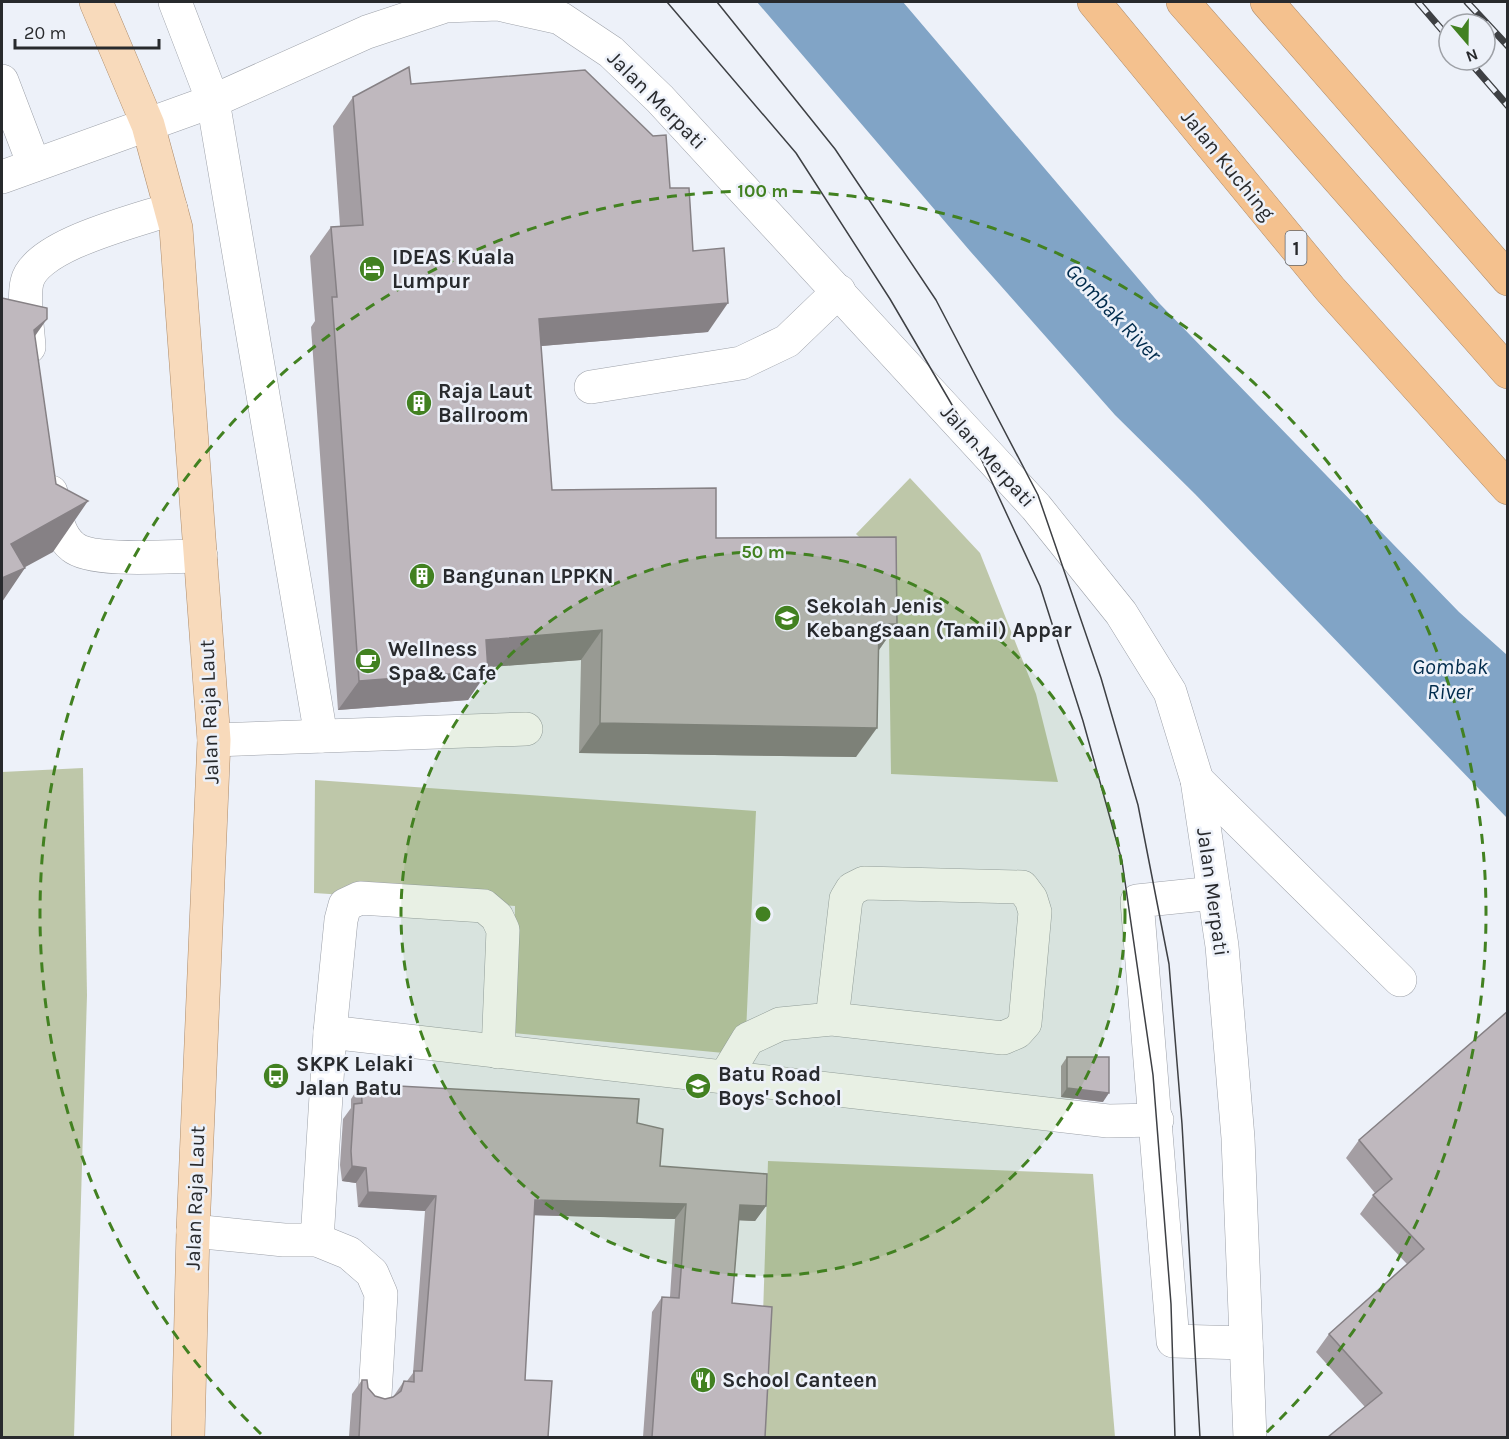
<svg xmlns="http://www.w3.org/2000/svg" width="1509" height="1439" viewBox="0 0 1509 1439" font-family="Karla,sans-serif">
<rect width="100%" height="100%" fill="#edf1f9"/>
<!-- green -->
<g fill="#bec7a9">
<path d="M910,478L980,553L1036,694L1058,782L891,774L888,565L856,534Z"/>
<path d="M83,768L87,995L74,1437H2V772Z"/>
<path d="M315,780L756,811L745,1055L513,1033L515,906L314,893Z"/>
<path d="M768,1161L1093,1174L1115,1437L759,1438Z"/>
</g>
<!-- water -->
<path fill="#81a4c6" d="M757,2H903L1159,303L1459,612L1507,655V818L1195,494L1115,415L970,251Z"/>
<g fill="none" stroke-linecap="round" stroke-linejoin="round">
<!-- minor casing -->
<g stroke="#9da1a9" stroke-width="34">
<g id="minor">
<path d="M175,2L213,101L321,736"/>
<path d="M2,81L34,165"/>
<path d="M2,177L213,101L367,32L445,6L498,4L560,18L611,52L660,99L1036,507L1121,613L1170,692L1197,780L1222,946L1238,1138L1250,1438"/>
<path d="M29,347C28,329 23,299 27,282C35,245 136,221 171,209"/>
<path d="M591,387L741,363L787,341L839,291"/>
<path d="M51,492C55,510 57,535 73,547C92,563 173,556 201,556"/>
<path d="M214,740L526,729"/>
<path d="M1197,780L1400,980"/>
<path d="M1214,893L1137,901L1173,1341L1246,1343"/>
<path d="M330,1032L341,920L345,905L360,898L484,906L497,917L503,930L498,1052"/>
<path d="M725,1077L748,1039L780,1024L832,1019L846,899L852,889L864,883L1022,887L1031,899L1035,912L1025,1023L1017,1032L1003,1038L832,1019"/>
<path d="M193,1231L284,1240H317L349,1253L372,1273L381,1294L375,1395"/>
<path d="M317,1240L330,1032L1108,1121L1157,1120"/>
</g>
</g>
<!-- major casing -->
<g stroke="#ad8c6c" stroke-width="34">
<path id="major" d="M96,2L148,125L176,228L214,740L193,1231L188,1438"/>
</g>
<!-- highway casing -->
<g stroke="#ad8c6c" stroke-width="34">
<g id="highway">
<path d="M1094,2L1330,289L1508,488"/>
<path d="M1183,2L1508,372"/>
<path d="M1267,2L1508,279"/>
</g>
</g>
<!-- minor -->
<use href="#minor" stroke="#fff" stroke-width="33"/>
<!-- major -->
<use href="#major" stroke="#f8dabb" stroke-width="33"/>
<!-- highway -->
<use href="#highway" stroke="#f4c18e" stroke-width="33"/>
<!-- tram -->
<g stroke="#3e4044" stroke-width="1.5">
<path d="M667,2L796,153L890,299L972,439L1040,586L1083,721L1122,861L1153,1075L1171,1304L1175,1438"/>
<path d="M717,2L835,149L936,300L1038,495L1101,678L1138,805L1169,964L1182,1124L1200,1438"/>
</g>
<!-- rail casing -->
<g stroke="#3e4044" stroke-width="7">
<g id="rail">
<path d="M1418,2L1449,38"/>
<path d="M1467,2L1508,46"/>
<path d="M1468,60L1508,106"/>
</g>
</g>
<!-- rail -->
<use href="#rail" stroke="#edf1f9" stroke-width="4.5" stroke-dasharray="14" stroke-linecap="butt"/>
</g>
<!-- wall -->
<g fill="#a49ea3">
<path d="M411,84L670,188L693,251L708,332L541,346L552,490L716,538L897,624L879,650L856,757L579,753L581,660L488,667L468,700L338,710L311,327L315,321L310,256L331,227L340,226L333,126L353,97Z"/>
<path d="M1508,1011V1437L1365,1407L1316,1352L1329,1334L1407,1264L1360,1214L1375,1193L1346,1158L1359,1140Z"/>
<path d="M1067,1057L1103,1102L1061,1097V1066Z"/>
<path d="M361,1084L637,1123L660,1166L766,1206L755,1221L739,1220L732,1303L765,1437H643L652,1312L662,1297H670L675,1219L534,1215L525,1380L548,1437H349L352,1394L362,1380L375,1396L385,1399L393,1397L404,1381H407L413,1373L425,1211L358,1207L356,1183L342,1181L340,1165L343,1119L351,1108V1099Z"/>
</g>
<!-- shaded-wall -->
<g fill="#868185">
<path d="M728,303L708,332L518,348L539,319Z"/>
<path d="M47,319L11,370L34,330Z"/>
<path d="M88,501L53,552L18,571L25,568L2,602V557L11,544Z"/>
<path d="M879,624H897L876,654Z"/>
<path d="M602,630L581,660L465,669L486,640Z"/>
<path d="M488,671L468,700L338,710L359,681Z"/>
<path d="M600,723L877,728L856,757L579,753Z"/>
<path d="M1067,1088L1109,1093L1103,1102L1061,1097Z"/>
<path d="M352,1166L366,1168L356,1183L342,1181Z"/>
<path d="M368,1192L436,1196L425,1211L358,1207Z"/>
<path d="M535,1200L686,1204L675,1219L524,1215Z"/>
<path d="M740,1205L766,1206L755,1221L730,1220Z"/>
</g>
<!-- building -->
<g fill="#bfb8be" stroke="#868185" stroke-width="1.5">
<path d="M409,67L411,84L585,70L653,136L666,135L670,188H689L693,251L724,248L728,303L539,319L552,490L716,488V538L896,537L897,624H879L877,728L600,723L602,630L486,640L488,671L359,681L332,297H337L331,227L363,225L353,97Z"/>
<path d="M2,298L47,308V319L34,330L56,484L88,501L11,544L25,568L2,578Z"/>
<path d="M1508,1011V1437H1328L1382,1393L1329,1334L1424,1249L1373,1195L1392,1179L1359,1140Z"/>
<path d="M1067,1057H1109V1093L1067,1088Z"/>
<path d="M361,1084L639,1099L637,1123L663,1129L660,1166L767,1174L766,1206L740,1205L732,1303L772,1307L765,1437H652L662,1297L679,1298L686,1204L535,1200L525,1380L552,1381L548,1437H359L362,1380H367L368,1388L375,1396L385,1399L393,1397L401,1391L404,1381L414,1382V1371H422L436,1196L368,1192L366,1168L352,1166L351,1151L354,1104L362,1103Z"/>
</g>
<!-- distance rings -->
<circle cx="763" cy="914" r="362" fill="#428121" fill-opacity=".12"/>
<g fill="none" stroke="#428121" stroke-width="3" stroke-dasharray="10 8">
<circle cx="763" cy="914" r="362"/>
<path d="M261 1434A723 723 0 1 1 1265 1434"/>
</g>
<!-- icons -->
<defs>
<g id="hotel-disc" transform="scale(1.35)"><circle r="9.5" fill="#428121" stroke="#edf1f9"/><path d="M-6-4.5h1.5V1H6V5H4.5V3h-9V5H-6ZM-4 0a1.8 1.8 0 1 1 3.6 0ZM.5 0V-2.5h3Q6-2.5 6 0Z" fill="#fff"/></g>
<g id="building-disc" transform="scale(1.35)"><circle r="9.5" fill="#428121" stroke="#edf1f9"/><path d="M-4-6H4V6H1V3H-1V6H-4ZM-2.5-4.3h1.7v1.8h-1.7ZM.8-4.3h1.7v1.8H.8ZM-2.5-1h1.7V.8h-1.7ZM.8-1h1.7V.8H.8Z" fill="#fff"/></g>
<g id="school-disc" transform="scale(1.35)"><circle r="9.5" fill="#428121" stroke="#edf1f9"/><path d="M0-5L7-2L0 1L-7-2ZM-4 1L0 2.5L4 1V4Q0 6-4 4Z" fill="#fff"/></g>
<g id="cafe-disc" transform="scale(1.35)"><circle r="9.5" fill="#428121" stroke="#edf1f9"/><path d="M-5.5-4.5H6V0H3Q3 3.5 0 3.5H-2.5Q-5.5 3.5-5.5 0ZM3-3.2v2h1.7v-2ZM-6 4.5H4V6H-6Z" fill="#fff"/></g>
<g id="bus-disc" transform="scale(1.35)"><circle r="9.5" fill="#428121" stroke="#edf1f9"/><path d="M-5-6H5V4H4V6H2V4H-2V6H-4V4H-5ZM-3.5-4V0h7V-4ZM-3.5 1.2v1.5H-2V1.2ZM2 1.2v1.5H3.5V1.2Z" fill="#fff"/></g>
<g id="restaurant-disc" transform="scale(1.35)"><circle r="9.5" fill="#428121" stroke="#edf1f9"/><path d="M-5-6h1v4h1v-4h1v4h1v-4h1v5L-1.5 .5V6h-2V.5L-5-1ZM5-6V6H3V1.5H1.5Q1.5-4 5-6Z" fill="#fff"/></g>
</defs>
<g fill-rule="evenodd">
<use href="#hotel-disc" x="372" y="269"/>
<use href="#building-disc" x="419" y="403"/>
<use href="#building-disc" x="422" y="576"/>
<use href="#school-disc" x="787" y="618"/>
<use href="#cafe-disc" x="368" y="661"/>
<use href="#bus-disc" x="276" y="1076"/>
<use href="#school-disc" x="698" y="1086"/>
<use href="#restaurant-disc" x="703" y="1380"/>
</g>
<g text-anchor="middle" stroke-width="5" stroke-linejoin="round" paint-order="stroke">
<!-- shield labels -->
<rect fill="#edf1f9" stroke="#63666a" stroke-width="1.5" x="1285.5" y="231" width="21" height="34" rx="4.5"/>
<g font-size="20" font-weight="bold" fill="#282a2d">
<text x="1296" y="255">1</text>
</g>
<!-- street labels -->
<g font-size="21" fill="#282a2d" stroke="#edf1f9">
<text transform="translate(657 100) rotate(45)" y="7">Jalan Merpati</text>
<text transform="translate(1228 165) rotate(51)" y="7">Jalan Kuching</text>
<text transform="translate(988 456) rotate(48)" y="7">Jalan Merpati</text>
<text transform="translate(209 712) rotate(-92)" y="7">Jalan Raja Laut</text>
<text transform="translate(1213 892) rotate(82)" y="7">Jalan Merpati</text>
<text transform="translate(195 1198) rotate(-88)" y="7">Jalan Raja Laut</text>
</g>
<!-- poi labels -->
<g font-size="21" font-weight="bold" fill="#282a2d" stroke="#edf1f9" text-anchor="start">
<text x="392" y="264">IDEAS Kuala<tspan x="392" dy="24">Lumpur</tspan></text>
<text x="438" y="398">Raja Laut<tspan x="438" dy="24">Ballroom</tspan></text>
<text x="442" y="583">Bangunan LPPKN</text>
<text x="806" y="613">Sekolah Jenis<tspan x="806" dy="24">Kebangsaan (Tamil) Appar</tspan></text>
<text x="388" y="656">Wellness<tspan x="388" dy="24">Spa&amp; Cafe</tspan></text>
<text x="296" y="1071">SKPK Lelaki<tspan x="296" dy="24">Jalan Batu</tspan></text>
<text x="718" y="1081">Batu Road<tspan x="718" dy="24">Boys' School</tspan></text>
<text x="722" y="1387">School Canteen</text>
</g>
<!-- water labels -->
<g font-size="22" font-style="italic" fill="#012b4c" stroke="#edf1f9">
<text transform="translate(1114 312) rotate(46)" y="8">Gombak River</text>
<text x="1450" y="674">Gombak<tspan x="1450" dy="25">River</tspan></text>
</g>
</g>
<circle cx="763" cy="914" r="9" fill="#428121" stroke="#edf1f9" stroke-width="3"/>
<g font-size="18" text-anchor="middle" font-weight="bold" fill="#428121" stroke="#edf1f9" stroke-width="5" stroke-linejoin="round" paint-order="stroke">
<text x="763" y="197">100 m</text>
<text x="763" y="558">50 m</text>
</g>
<!-- border -->
<rect width="1509" height="1439" fill="none" stroke="#282a2d" stroke-width="6"/>
<!-- north arrow -->
<g transform="translate(1467 42) rotate(160)"><circle r="28" fill="#edf1f9" stroke="#9ea1a7" stroke-width="1.5"/>
<path d="M0-4.5L10 22L0 15L-10 22Z" fill="#428121"/>
<text y="-9" font-size="16" font-weight="bold" text-anchor="middle" fill="#282a2d">N</text>
</g>
<!-- scale -->
<path d="M15 39v9h144v-9" fill="none" stroke="#282a2d" stroke-width="3"/>
<text x="24" y="39" font-size="18" fill="#282a2d" stroke="#edf1f9" stroke-width="4.5" paint-order="stroke">20 m</text>
</svg>
